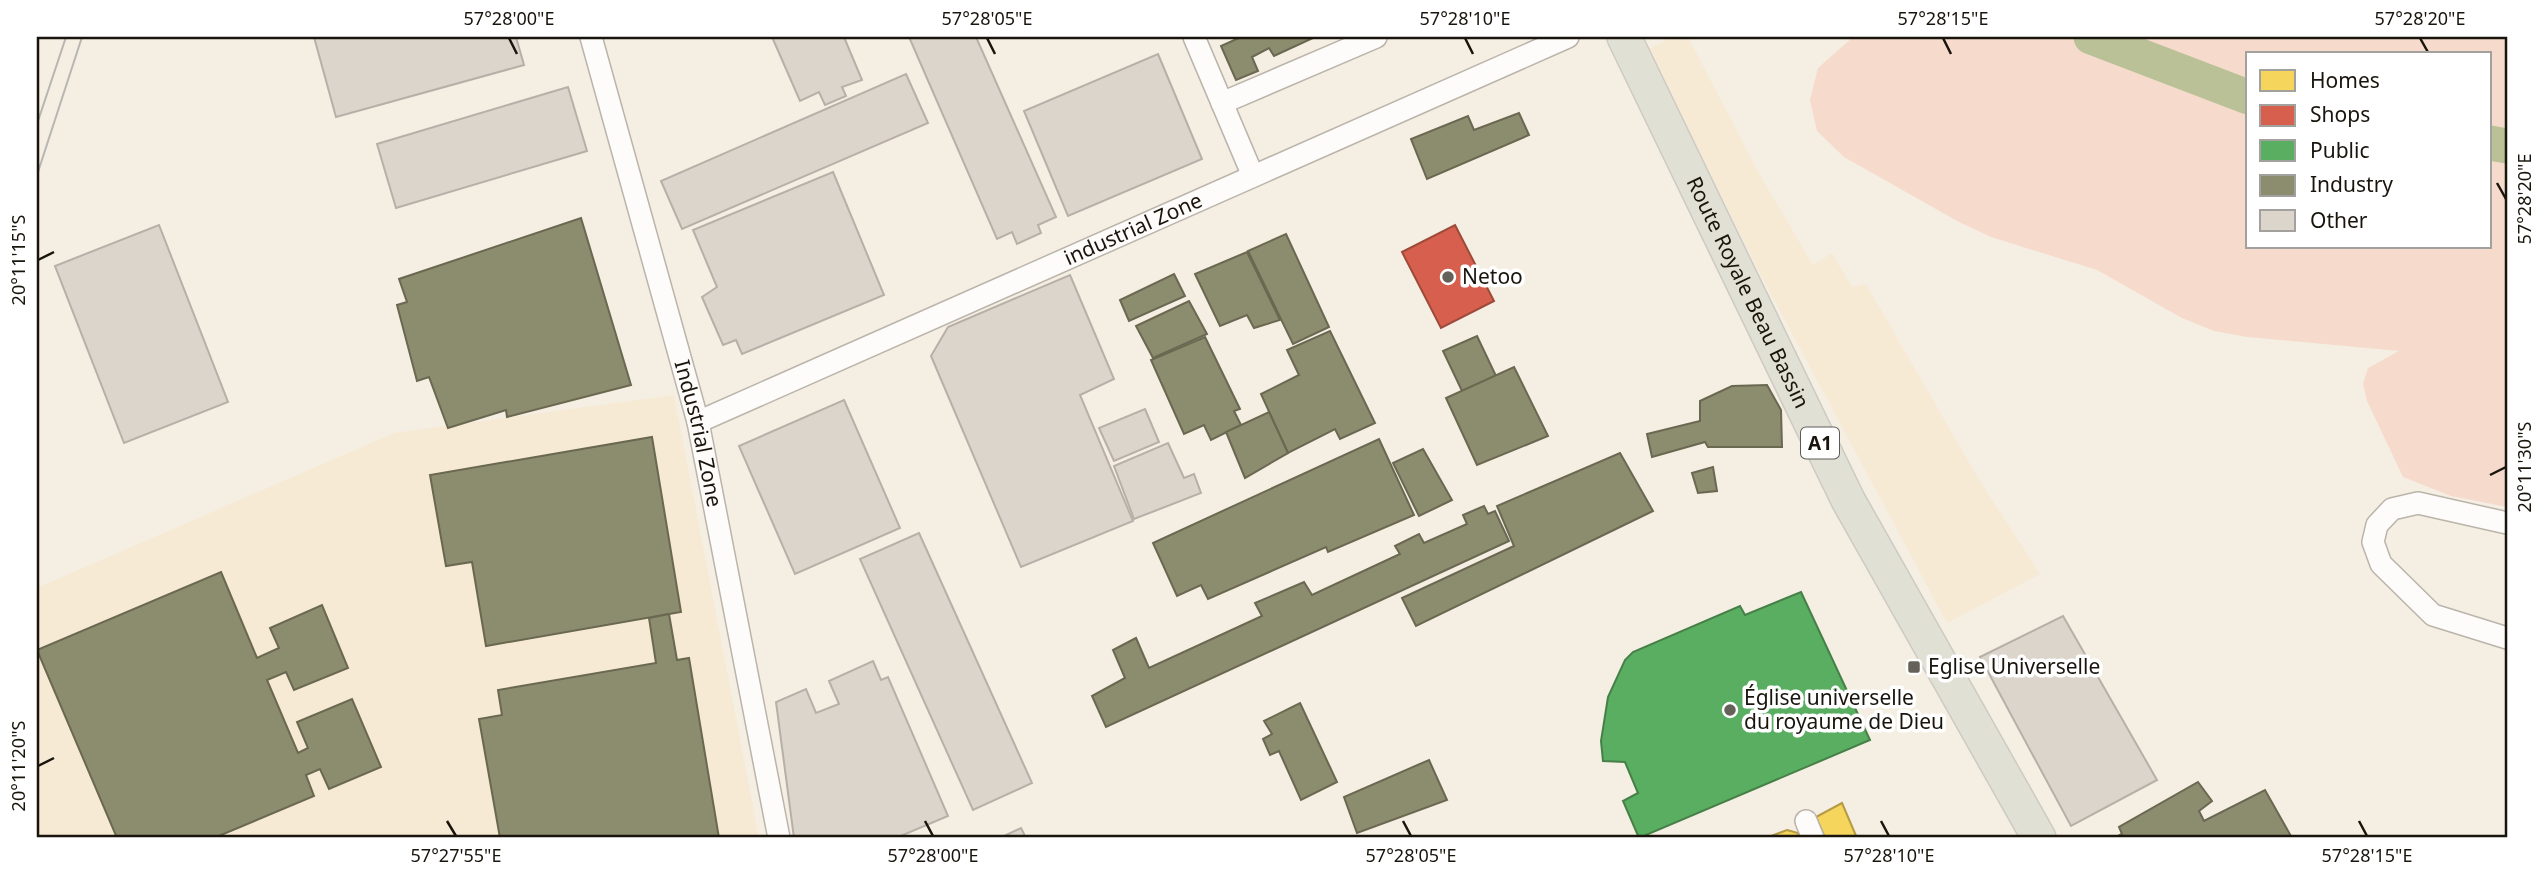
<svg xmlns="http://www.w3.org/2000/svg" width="2544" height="875" viewBox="0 0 2544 875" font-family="'Noto Sans',sans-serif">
<rect width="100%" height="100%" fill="#f5eee2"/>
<!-- built -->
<g fill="#f7ead5">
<path d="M1673,37H1688L1761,177L1813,265L1832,253L1852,287L1866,284L1978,478L2040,574L1947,623L1758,270L1648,49Z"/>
<path d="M674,395L759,838H37V588L394,433Z"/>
</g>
<!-- green -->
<path fill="#f6dbcd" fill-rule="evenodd" d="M1853,37H2507V507L2451,496L2403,477L2367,401L2363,384L2368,368L2399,351L2247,337L2214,331L2182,318L2097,270L1991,237L1959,222L1844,157L1817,131L1810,100L1818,68ZM2248,54H2490V247H2248Z"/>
<!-- homes -->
<g fill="#f6d55c" stroke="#b49b44" stroke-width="2">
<path d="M1842,803L1857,838H1825L1816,817Z"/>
<path d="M1787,830L1798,833L1800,838H1766Z"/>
</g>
<!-- shops -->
<path fill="#d6604d" stroke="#9d4a3a" stroke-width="2" d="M1455,225L1494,301L1441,328L1402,252Z"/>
<!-- public -->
<path fill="#5aae61" stroke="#468048" stroke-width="2" d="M1801,592L1870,740L1639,838L1623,801L1638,793L1625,762L1603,761L1601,741L1608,697L1625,660L1633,652L1740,606L1745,615Z"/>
<!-- industry -->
<g fill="#8c8c6e" stroke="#6a6851" stroke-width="2">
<path d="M1241,37H1315L1274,56L1269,48L1252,57L1258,71L1236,80L1221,46Z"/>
<path d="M1519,113L1529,135L1427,179L1411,139L1468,116L1474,130Z"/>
<path d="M581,218L631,385L507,417L506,410L448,428L429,377L417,381L397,305L407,302L399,279Z"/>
<path d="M1286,234L1329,327L1293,344L1248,251Z"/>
<path d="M1247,252L1280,320L1254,328L1247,315L1220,326L1195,274Z"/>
<path d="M1174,274L1185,296L1129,321L1120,300Z"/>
<path d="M1189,301L1207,334L1153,358L1136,326Z"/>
<path d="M1330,331L1375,423L1340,439L1335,429L1288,453L1261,394L1299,375L1287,350Z"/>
<path d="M1477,336L1496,376L1462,391L1443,351Z"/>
<path d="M1205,337L1240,409L1234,411L1241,425L1211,440L1204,425L1184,434L1151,360Z"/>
<path d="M1514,367L1548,436L1477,465L1446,398Z"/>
<path d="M1767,385L1781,410L1782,447H1708L1705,442L1652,457L1647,434L1700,421V401L1732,386Z"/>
<path d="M1269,412L1288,453L1245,478L1226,432Z"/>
<path d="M652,437L681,612L486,646L472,562L446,566L430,475Z"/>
<path d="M1379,439L1414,515L1328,552L1326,547L1208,599L1201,585L1177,596L1153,543Z"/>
<path d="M1423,449L1452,500L1419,516L1393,463Z"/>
<path d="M1620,453L1653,511L1416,626L1402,598L1514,546L1497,506Z"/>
<path d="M1713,467L1717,491L1698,493L1692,473Z"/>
<path d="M1484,506L1488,514L1495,511L1509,541L1106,727L1092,696L1125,678L1113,650L1136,638L1149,668L1262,616L1255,603L1304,582L1312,595L1400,554L1395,546L1419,534L1424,543L1467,524L1463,515Z"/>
<path d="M221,572L257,658L279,648L270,628L322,605L348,668L294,690L286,672L267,680L298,753L308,748L297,722L352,699L381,767L329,789L320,769L306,775L314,796L214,838H117L37,650Z"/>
<path d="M669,614L677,660L689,658L719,838H500L479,719L502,715L498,690L656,663L649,618Z"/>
<path d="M1300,703L1337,782L1301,800L1279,751L1270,755L1263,739L1272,734L1264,721Z"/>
<path d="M1429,760L1447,800L1357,833L1344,797Z"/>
<path d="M2198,782L2212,801L2199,811L2204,821L2265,790L2292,838H2114L2122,834L2119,827Z"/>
</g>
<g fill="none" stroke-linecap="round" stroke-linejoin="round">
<!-- river -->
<g stroke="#bac196" stroke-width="35">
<path d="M2091,37L2248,97"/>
<path d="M2490,143L2507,146"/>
</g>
</g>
<!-- building -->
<g fill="#dcd5cc" stroke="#b7b0a8" stroke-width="2">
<path d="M314,37H516L524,65L336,117Z"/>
<path d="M772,37H844L862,80L842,87L846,96L825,105L819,92L800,101Z"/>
<path d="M909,37H976L1056,217L1038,225L1041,233L1017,244L1012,232L997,239Z"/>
<path d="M1158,54L1202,159L1068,216L1024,111Z"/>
<path d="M906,74L928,123L682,229L661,181Z"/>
<path d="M568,87L587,151L396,208L377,144Z"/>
<path d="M833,172L884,295L742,354L736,340L723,345L702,297L717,287L693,230Z"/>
<path d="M159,225L228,402L124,443L55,266Z"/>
<path d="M1070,275L1114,379L1080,395L1133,521L1021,567L931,356L948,327Z"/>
<path d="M844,400L900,528L795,574L739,446Z"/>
<path d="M1145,409L1159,442L1114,461L1099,428Z"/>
<path d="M1168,443L1184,478L1194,474L1201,493L1134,519L1114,466Z"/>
<path d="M919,533L1032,783L973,810L860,559Z"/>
<path d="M2063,616L2157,780L2071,826L1980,657Z"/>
<path d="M873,661L881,680L888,677L948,816L896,838H794L776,702L806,689L816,713L839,704L829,681Z"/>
<path d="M1021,828L1026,838H1000Z"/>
</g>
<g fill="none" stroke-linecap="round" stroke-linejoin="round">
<!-- minor casing -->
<g stroke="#bab4aa" stroke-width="24">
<g id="minor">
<path id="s1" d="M591,37L698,422L779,838"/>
<path d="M1194,37L1253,176"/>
<path d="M1222,103L1376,37"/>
<path id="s2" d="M698,422L1568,37"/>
<path d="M2507,523L2418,503L2392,509L2377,525L2373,542L2381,564L2433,615L2507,638"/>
<path d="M1806,821L1813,838"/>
</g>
</g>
<!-- primary casing -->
<g stroke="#cdcac4" stroke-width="36">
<g id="primary">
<path id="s3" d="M1624,37L1848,500L2039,838"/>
</g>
</g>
<!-- minor -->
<use href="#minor" stroke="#fefcfb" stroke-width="21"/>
<!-- primary -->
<use href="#primary" stroke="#e1e0d4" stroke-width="33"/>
<!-- tram -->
<g stroke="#b8b6b3" stroke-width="2">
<path d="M37,124L66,37"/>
<path d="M37,175L82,37"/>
</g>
</g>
<!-- ticks -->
<path fill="none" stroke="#19150d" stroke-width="2.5" d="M509,38L517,54M987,38L995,54M1465,38L1473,54M1943,38L1951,54M2420,38L2429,54M2497,183L2506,199M38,260L54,252M2490,475L2506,467M38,766L54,758M447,821L456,836M925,821L933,836M1403,821L1411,836M1881,821L1889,836M2359,821L2367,836"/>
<!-- markers -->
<g fill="#666158" stroke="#fff" stroke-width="2.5">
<circle cx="1448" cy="277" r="7"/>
<rect x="1907" y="660" width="14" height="14" rx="3.5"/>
<circle cx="1730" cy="710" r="7"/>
</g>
<g text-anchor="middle" stroke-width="7" stroke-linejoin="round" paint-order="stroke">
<!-- shield labels -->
<rect fill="#fff" stroke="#5e5b56" stroke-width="2" x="1801" y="427.5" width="38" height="31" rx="5"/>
<g font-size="19" font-weight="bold" fill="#19150d">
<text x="1820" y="450">A1</text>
</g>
<!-- street labels -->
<g font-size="21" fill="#19150d" stroke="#fff">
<text dy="7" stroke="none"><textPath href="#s2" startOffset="476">industrial Zone</textPath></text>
<text dy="7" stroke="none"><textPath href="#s3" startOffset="284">Route Royale Beau Bassin</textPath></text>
<text dy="7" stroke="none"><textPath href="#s1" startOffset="411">Industrial Zone</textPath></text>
</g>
<!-- poi labels -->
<g font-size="21" fill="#19150d" stroke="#fff" text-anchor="start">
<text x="1462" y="284">Netoo</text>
<text x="1928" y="674">Eglise Universelle</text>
<text x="1744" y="705">Église universelle<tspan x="1744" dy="24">du royaume de Dieu</tspan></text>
</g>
</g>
<!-- border -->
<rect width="2544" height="875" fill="none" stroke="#ffffff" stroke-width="77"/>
<!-- legend -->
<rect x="2246" y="52" width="245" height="196" fill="#ffffff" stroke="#a3a19e" stroke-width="2"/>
<rect x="2260" y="70" width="35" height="21" fill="#f6d55c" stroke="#a3a19e" stroke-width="2"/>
<text x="2310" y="88" font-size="21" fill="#19150d">Homes</text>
<rect x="2260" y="105" width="35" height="21" fill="#d6604d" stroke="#a3a19e" stroke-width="2"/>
<text x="2310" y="122" font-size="21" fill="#19150d">Shops</text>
<rect x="2260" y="140" width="35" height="21" fill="#5aae61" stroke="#a3a19e" stroke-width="2"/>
<text x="2310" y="158" font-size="21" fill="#19150d">Public</text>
<rect x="2260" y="175" width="35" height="21" fill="#8c8c6e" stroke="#a3a19e" stroke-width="2"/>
<text x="2310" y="192" font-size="21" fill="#19150d">Industry</text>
<rect x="2260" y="210" width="35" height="21" fill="#dcd5cc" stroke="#a3a19e" stroke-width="2"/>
<text x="2310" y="228" font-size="21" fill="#19150d">Other</text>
<rect x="38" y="38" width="2468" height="798" fill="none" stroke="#19150d" stroke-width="2.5"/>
<g font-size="18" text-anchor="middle" fill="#19150d">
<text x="509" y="25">57°28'00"E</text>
<text x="987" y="25">57°28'05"E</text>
<text x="1465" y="25">57°28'10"E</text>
<text x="1943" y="25">57°28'15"E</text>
<text x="2420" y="25">57°28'20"E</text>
<text transform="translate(2525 199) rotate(-90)" y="6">57°28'20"E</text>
<text transform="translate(19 260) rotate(-90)" y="6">20°11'15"S</text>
<text transform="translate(2525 467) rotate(-90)" y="6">20°11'30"S</text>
<text transform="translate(19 766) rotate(-90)" y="6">20°11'20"S</text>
<text x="456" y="862">57°27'55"E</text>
<text x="933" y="862">57°28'00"E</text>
<text x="1411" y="862">57°28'05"E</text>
<text x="1889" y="862">57°28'10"E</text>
<text x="2367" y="862">57°28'15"E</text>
</g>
</svg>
